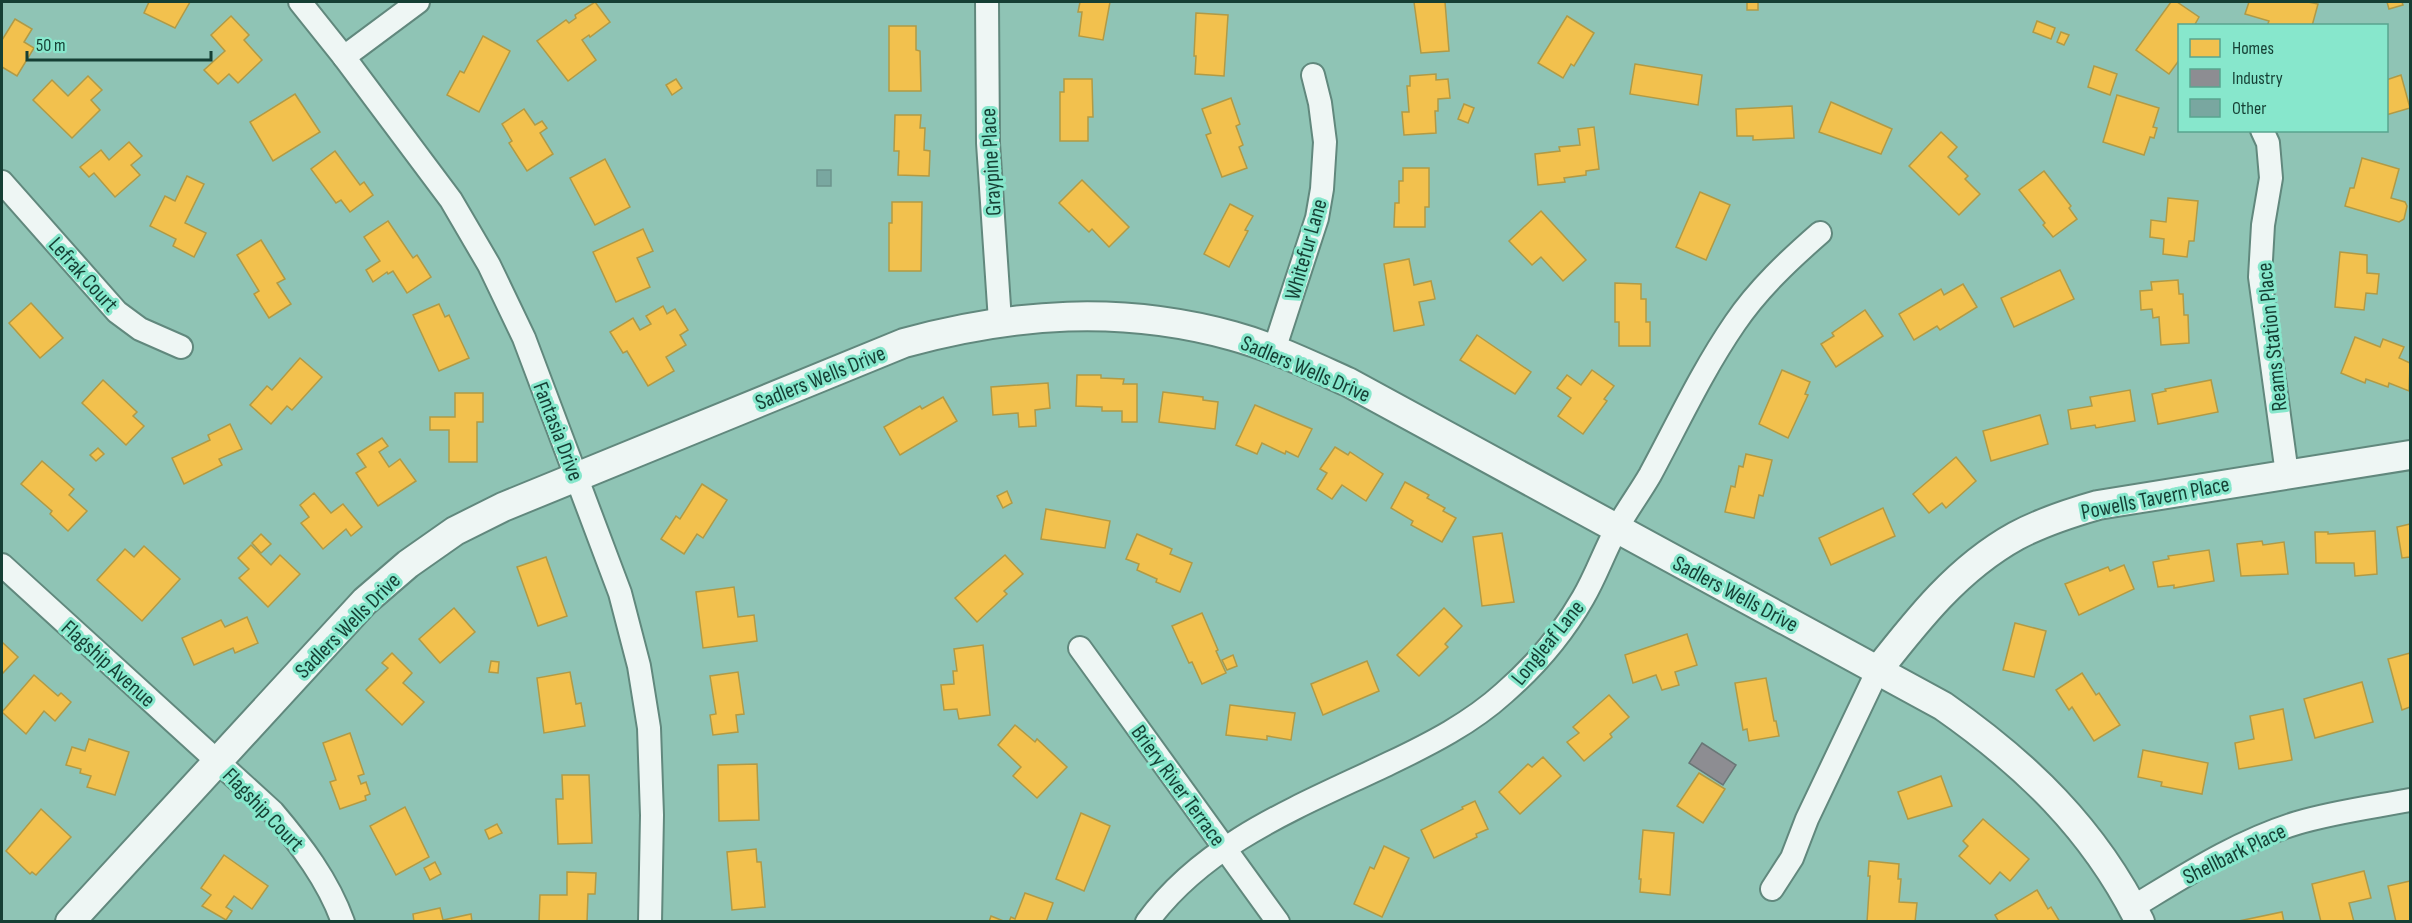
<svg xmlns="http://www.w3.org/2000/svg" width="2412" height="923" viewBox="0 0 2412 923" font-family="'Sofia Sans Condensed',sans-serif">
<rect width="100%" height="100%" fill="#8fc4b5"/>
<!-- homes -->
<g fill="#f2c14e" stroke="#b09a46" stroke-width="1.5">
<path d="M149,2H190L175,28L144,13Z"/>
<path d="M595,2L610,22L590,37L589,35L582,40L596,60L568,81L537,41L566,20L569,23L576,18L575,15Z"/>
<path d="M1080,2H1110L1103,40L1079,36L1082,12H1078Z"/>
<path d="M1414,2H1445L1449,51L1421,53Z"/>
<rect x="1747" y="2" width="11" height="8"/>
<path d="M2171,2H2177L2199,17L2194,26H2180V59L2169,74L2136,50Z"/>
<path d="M2249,2H2308L2318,4L2312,26H2267L2269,21L2245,14Z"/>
<path d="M2387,2H2402L2403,5L2389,9Z"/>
<path d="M1196,13L1228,15L1224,76L1195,74L1196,56H1194Z"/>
<path d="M231,16L249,35L244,40L262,60L238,83L229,74L218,84L204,70L225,51L211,35Z"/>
<path d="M1567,16L1594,33L1574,66L1571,64L1563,78L1538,63Z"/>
<path d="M15,19L32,29L24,42L34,48L17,76L2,67V40Z"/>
<path d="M2037,21L2055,28L2051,39L2033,32Z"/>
<path d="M889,26H916V50L920,51L921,91H889Z"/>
<path d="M2061,32L2069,35L2064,45L2057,42Z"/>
<path d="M483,36L510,51L479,112L447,95L460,71L464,73Z"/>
<path d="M1635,64L1702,75L1698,105L1630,94Z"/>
<path d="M2094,66L2117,74L2110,95L2088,87Z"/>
<path d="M1436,74V80L1448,79L1450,98L1438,99V111H1435L1436,133L1404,135L1402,112H1409L1407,86H1410V76Z"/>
<path d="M2401,75L2410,108L2386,115V80Z"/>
<path d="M88,76L102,90L91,100L100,110L72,138L33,100L52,80L68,96Z"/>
<path d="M676,79L682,88L672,95L666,85Z"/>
<path d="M1064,79H1092L1093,117H1088V141H1060V92H1064Z"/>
<path d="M295,94L320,132L273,161L250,122Z"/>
<path d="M2117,95L2159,108L2153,127L2157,128L2154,138L2150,137L2144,155L2103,142Z"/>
<path d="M1231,98L1240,124L1236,126L1243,145L1239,147L1247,168L1222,177L1206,135L1211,133L1202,109Z"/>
<path d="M1831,102L1892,129L1881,154L1819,132Z"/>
<path d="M1464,104L1474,108L1468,123L1458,119Z"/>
<path d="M1792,106L1794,138L1753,140V136H1737L1736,109Z"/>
<path d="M524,109L535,125L542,121L547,128L540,133L553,154L527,171L509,143L512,141L502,124Z"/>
<path d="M895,115H921L920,128H925L924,150L930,151L929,176L898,175L899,151H894Z"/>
<path d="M1594,127L1599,169L1586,171V175L1564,178L1565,182L1538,185L1535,154L1560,151L1559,147L1580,145L1578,129Z"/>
<path d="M1941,132L1957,147L1948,157L1968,176L1965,179L1980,194L1959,215L1909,166Z"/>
<path d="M129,142L142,156L131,165L140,175L115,197L94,173L89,177L80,167L101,150L109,160Z"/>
<path d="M335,151L360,185L364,182L373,195L350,212L341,200L336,203L311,169Z"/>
<path d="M2362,158L2399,169L2391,198L2405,202L2407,206L2404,219L2399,222L2345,206L2350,188H2354Z"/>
<path d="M605,159L630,207L595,225L570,178Z"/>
<path d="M1403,168H1429V207H1425V227H1394L1395,203H1399V181H1403Z"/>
<path d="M2044,171L2071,206L2069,208L2077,219L2053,237L2043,225L2045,223L2019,190Z"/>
<path d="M187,176L204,184L185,223L206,233L194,257L173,246L176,239L150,226L165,196L175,201Z"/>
<path d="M1082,180L1129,227L1109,247L1092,229L1089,232L1059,203Z"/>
<path d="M1700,192L1730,205L1706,260L1676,247Z"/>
<path d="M2168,198L2198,201L2194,241H2189L2187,257L2163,254L2164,239L2150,237L2151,220L2166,222Z"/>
<path d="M892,202H922L921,271H889V223H892Z"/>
<path d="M1230,204L1253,216L1245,230L1248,231L1229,267L1204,254Z"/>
<path d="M1541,211L1586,260L1563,281L1541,257L1532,265L1509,241Z"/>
<path d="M388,221L413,258L417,255L431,277L407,293L393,271L388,274L387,272L373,282L366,270L380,261L364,237Z"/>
<path d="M643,229L653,251L637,258L650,287L616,302L593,252Z"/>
<path d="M261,240L285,279L277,283L291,304L269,318L254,294L259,291L237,255Z"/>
<path d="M2340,252L2367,255V273L2379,274L2377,294L2366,293L2364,310L2335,307Z"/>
<path d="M1409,259L1414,285L1431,281L1435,299L1419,302L1424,325L1394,331L1384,264Z"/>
<path d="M2060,270L2074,299L2014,327L2001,298Z"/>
<path d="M2178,280L2179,294H2183L2184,315H2188L2189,343L2161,345L2159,317L2153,318L2152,309L2141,310L2140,291L2152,290L2151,282Z"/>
<path d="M1615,283L1641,284V299H1646V322H1650V346H1619V322H1615Z"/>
<path d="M1963,284L1977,307L1940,330L1937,326L1914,340L1899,314L1941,289L1944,295Z"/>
<path d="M31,303L63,338L40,358L9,323Z"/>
<path d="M439,304L445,317L449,315L469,358L439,371L413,315Z"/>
<path d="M663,306L667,314L675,309L688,330L680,335L686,345L666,357L674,371L648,386L627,351L623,353L610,332L633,318L640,330L651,324L646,316Z"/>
<path d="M1865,310L1883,336L1836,367L1821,344L1834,336L1832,333Z"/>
<path d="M1477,335L1531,372L1515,394L1460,360Z"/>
<path d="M2355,337L2380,347L2383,339L2404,347L2399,358L2410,363L2409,391L2389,383L2388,387L2366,379L2365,383L2341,373Z"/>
<path d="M300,358L322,377L292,410L287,406L271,424L250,405L267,386L272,390Z"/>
<path d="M1592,370L1614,386L1604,399L1607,401L1583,434L1558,416L1571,398L1557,388L1567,375L1581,385Z"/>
<path d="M1782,370L1810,382L1805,394L1808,395L1788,438L1759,424Z"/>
<path d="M1077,375H1101V378L1124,379L1123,384H1137V422H1122V411H1102V407L1076,406Z"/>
<path d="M103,380L137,412L133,416L144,426L126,445L82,403Z"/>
<path d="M2211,380L2218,412L2158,424L2152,394L2166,391L2165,389Z"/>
<path d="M1048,383L1050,408L1035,410L1036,426L1019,427L1018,413L993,415L991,387Z"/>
<path d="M2130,390L2135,421L2096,428L2095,425L2071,429L2068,410L2092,406L2090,397Z"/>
<path d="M1163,392L1203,397V400L1218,402L1215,429L1159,422Z"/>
<path d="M455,393H483V422H477V462H449V430H430V417H455Z"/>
<path d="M943,397L957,421L900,455L884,427L920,406L922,409Z"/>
<path d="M1255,405L1312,429L1298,457L1286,451L1285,454L1262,443L1257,454L1236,445Z"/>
<path d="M2040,415L2048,444L1991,461L1983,431Z"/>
<path d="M230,424L242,449L219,459L222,465L184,484L172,458L210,440L208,435Z"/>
<path d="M382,438L388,446L379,452L389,467L400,459L416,481L378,506L356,473L366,467L357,454Z"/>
<path d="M1335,447L1348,455L1350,452L1383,474L1366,501L1342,485L1332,499L1317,489L1327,473L1320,469Z"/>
<path d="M98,448L104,454L96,461L90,455Z"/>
<path d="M1746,454L1772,460L1763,496L1759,495L1754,518L1725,512L1731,486L1735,487L1739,466L1743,467Z"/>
<path d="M1956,457L1976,481L1946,508L1942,503L1929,513L1913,494Z"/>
<path d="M42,461L74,489L69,495L87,511L68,531L50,514L52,511L21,484Z"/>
<path d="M1405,482L1429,495L1427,498L1445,508L1443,511L1456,518L1442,542L1411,525L1413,521L1391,508Z"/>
<path d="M702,484L727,500L703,538L697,534L684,554L661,539L676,516L680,519Z"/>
<path d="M1007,491L1012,503L1003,508L997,496Z"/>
<path d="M314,493L331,513L343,504L362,527L351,536L346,529L323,549L301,523L309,517L300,505Z"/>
<path d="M1883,508L1895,536L1831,565L1819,538Z"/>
<path d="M1046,509L1110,521L1105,548L1041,539Z"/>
<path d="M2410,524V557L2402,558L2397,527Z"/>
<path d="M2375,531L2377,574L2355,576L2354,563H2316L2315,532H2328V534Z"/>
<path d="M1502,533L1514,602L1482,606L1473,537Z"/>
<path d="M261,534L271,544L261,553L252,543Z"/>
<path d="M1137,534L1172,549L1170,554L1192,563L1180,592L1156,582L1157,579L1137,570L1139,564L1126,559Z"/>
<path d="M2262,541L2263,545L2284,542L2288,574L2241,576L2237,544Z"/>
<path d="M251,545L271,565L280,555L300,574L268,607L239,578L249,569L238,558Z"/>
<path d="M144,546L180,579L142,621L97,580L125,549L134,557Z"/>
<path d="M2209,550L2214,581L2174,588V585L2158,587L2153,562L2169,559L2168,556Z"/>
<path d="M1005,555L1023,574L1004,591L1007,594L977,622L955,598Z"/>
<path d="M546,557L567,616L538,626L517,567Z"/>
<path d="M2124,565L2134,589L2079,615L2065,584L2108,567L2110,571Z"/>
<path d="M734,587L738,617L754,615L757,641L703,648L696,592Z"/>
<path d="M454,608L475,632L440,663L419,639Z"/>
<path d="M1444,608L1462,626L1445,644L1448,647L1419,676L1397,655Z"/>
<path d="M1202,613L1218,650L1216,651L1226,673L1202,684L1192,662L1189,663L1172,626Z"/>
<path d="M247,617L258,643L235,653L233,648L194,665L182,638L221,620L225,627Z"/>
<path d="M2015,623L2046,631L2034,677L2003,670Z"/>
<path d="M1687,634L1697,665L1675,672L1679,685L1662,690L1656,675L1633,683L1625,655Z"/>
<path d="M2,642L18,657L2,674Z"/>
<path d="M983,645L990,715L959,719L957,709L944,710L941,685L954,684L953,671H957L954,649Z"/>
<path d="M392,653L412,673L403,683L424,702L402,725L366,690L388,668L382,663Z"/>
<path d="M2410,653V707L2402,710L2388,659Z"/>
<path d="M1233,655L1237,666L1227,670L1222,660Z"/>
<path d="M491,661L499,662L498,673L489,672Z"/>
<path d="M1367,661L1379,691L1323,715L1311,684Z"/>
<path d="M570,672L576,704L581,703L585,726L544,733L537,678Z"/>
<path d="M738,672L744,714L736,715L738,732L713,735L710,715L716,714L710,676Z"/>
<path d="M2082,673L2096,695L2099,693L2120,725L2094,741L2072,707L2069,710L2056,690Z"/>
<path d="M34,675L58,696L61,693L71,702L55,721L44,711L26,734L2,712Z"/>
<path d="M1766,678L1774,721H1776L1779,736L1749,741L1747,729L1743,730L1735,683Z"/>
<path d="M2362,682L2373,722L2315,738L2304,699Z"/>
<path d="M1609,695L1629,717L1610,734L1612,737L1584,761L1567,742L1579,733L1573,727Z"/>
<path d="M1230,705L1295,713L1291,740L1267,736V740L1226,735Z"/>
<path d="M2283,709L2292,760L2239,769L2235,743L2254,739L2250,716Z"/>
<path d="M1015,725L1035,742L1037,739L1067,767L1037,798L1013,776L1021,767L998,745Z"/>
<path d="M350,733L364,774L358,776L361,784L366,782L370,794L365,796L366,800L340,809L330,782L336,780L323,743Z"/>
<path d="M89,739L129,752L115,795L87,787L91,776L80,773L81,769L66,765L72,747L85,751Z"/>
<path d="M2143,750L2208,763L2202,794L2161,786L2162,782L2138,777Z"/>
<path d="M1543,757L1561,776L1520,814L1499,792L1528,764L1532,767Z"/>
<path d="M757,764L759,820L719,821L718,765Z"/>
<path d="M1699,773L1725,789L1703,823L1677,806Z"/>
<path d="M562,775H589L592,843L558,844L556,799H563Z"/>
<path d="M1941,776L1952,806L1908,819L1898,792Z"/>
<path d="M1475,801L1488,829L1476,834L1477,837L1434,858L1421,830L1463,809L1462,807Z"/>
<path d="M405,807L429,857L396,875L370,826Z"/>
<path d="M41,809L71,837L36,875L32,872L30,874L6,851Z"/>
<path d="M1081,813L1110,826L1084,891L1056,879Z"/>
<path d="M1983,819L2029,859L2010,881L2000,872L1990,884L1959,856L1968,846L1963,841Z"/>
<path d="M497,824L502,833L489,839L485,830Z"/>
<path d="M1643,830L1674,833L1670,895L1640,892L1641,879H1639Z"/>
<path d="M1384,846L1409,858L1382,917L1354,904L1370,867L1374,869Z"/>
<path d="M756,849L757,862H761L765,907L732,910L727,852Z"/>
<path d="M224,855L268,886L252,909L234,896L226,907L232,911L226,920L202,906L211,895L201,888Z"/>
<path d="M1869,861L1899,864L1898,879H1901L1899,902L1917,903L1915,922H1867L1870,876H1868Z"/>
<path d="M435,862L441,874L430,880L424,868Z"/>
<path d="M2364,871L2371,898L2349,903L2354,922H2321L2312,884Z"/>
<path d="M567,872L596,873L595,894H588L587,922H539L540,895H567Z"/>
<path d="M2410,881V922H2396L2388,886Z"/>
<path d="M2037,890L2048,909L2051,907L2060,922H1999L1995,915Z"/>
<path d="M1025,893L1053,903L1046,922H1009L1011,917L1015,919Z"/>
<path d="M440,908L443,920L471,914L472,922H414L413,914Z"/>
<path d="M2282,912L2284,922H2234Z"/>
<path d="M991,916L1006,922H989Z"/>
</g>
<!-- industry -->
<path fill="#8d8d92" stroke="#697676" stroke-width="1.5" d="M1702,743L1736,765L1723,785L1689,763Z"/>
<!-- building -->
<rect fill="#79a7a0" stroke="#6c948d" stroke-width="1.5" x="817" y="170" width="14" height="16"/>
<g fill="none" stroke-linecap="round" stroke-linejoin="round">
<!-- minor casing -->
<g stroke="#61887d" stroke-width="26">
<g id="minor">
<path d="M300,2L344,57L451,200L489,265L524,338L620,593L639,666L649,728L652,815L650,922"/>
<path d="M987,2L988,143L1000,321"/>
<path d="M344,57L418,2"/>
<path d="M2262,130L2268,143L2271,178L2263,225L2260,277L2287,474"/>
<path d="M2,182L117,312L140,329L181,347"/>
<path d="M1274,350L1317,218L1322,189L1325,142L1320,103L1313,75"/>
<path d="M2,565L273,812C301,845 328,880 343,922"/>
<path d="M1080,648L1278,922"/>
<path d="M1772,889L1792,858L1807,819L1878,670"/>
<path d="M2133,907C2186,875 2238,841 2297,823C2334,812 2373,807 2410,800"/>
<path d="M1147,922C1206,841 1303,805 1390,763C1430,744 1471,723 1504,693C1535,666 1563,633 1583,598C1596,576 1604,552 1616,530C1626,511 1639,494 1650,475C1677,425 1702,371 1735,323C1758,289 1789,260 1820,233"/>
</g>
</g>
<!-- tertiary casing -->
<g stroke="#61887d" stroke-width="32">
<g id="tertiary">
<path d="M1878,670C1918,619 1958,568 2016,536C2042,522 2070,513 2098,505L2410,455"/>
<path d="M70,922L365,601L408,564L455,531L503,507L904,343C1014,313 1121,305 1233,336C1273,347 1310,365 1348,382L1943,706C2026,764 2094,829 2140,922"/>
</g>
</g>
<!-- minor -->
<use href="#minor" stroke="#eef6f4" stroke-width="22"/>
<!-- tertiary -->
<use href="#tertiary" stroke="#eef6f4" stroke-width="28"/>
</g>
<g text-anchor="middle" stroke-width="6" stroke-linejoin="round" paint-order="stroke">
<!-- street labels -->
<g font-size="22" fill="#153f34" stroke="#87e7cc">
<text transform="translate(990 162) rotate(-93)" y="8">Graypine Place</text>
<text transform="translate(1305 249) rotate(-74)" y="8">Whitefur Lane</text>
<text transform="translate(84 274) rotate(48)" y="8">Lefrak Court</text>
<text transform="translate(2271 337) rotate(-96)" y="8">Reams Station Place</text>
<text transform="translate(1306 368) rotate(23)" y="8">Sadlers Wells Drive</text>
<text transform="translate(820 377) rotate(-22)" y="8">Sadlers Wells Drive</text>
<text transform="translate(559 431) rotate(69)" y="8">Fantasia Drive</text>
<text transform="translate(2155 497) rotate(-11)" y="8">Powells Tavern Place</text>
<text transform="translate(1736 593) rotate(28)" y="8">Sadlers Wells Drive</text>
<text transform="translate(347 625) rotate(-45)" y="8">Sadlers Wells Drive</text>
<text transform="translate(1547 642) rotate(-51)" y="8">Longleaf Lane</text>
<text transform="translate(109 663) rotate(42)" y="8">Flagship Avenue</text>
<text transform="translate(1179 785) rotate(54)" y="8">Briery River Terrace</text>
<text transform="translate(264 809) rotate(46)" y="8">Flagship Court</text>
<text transform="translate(2234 853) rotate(-26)" y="8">Shellbark Place</text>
</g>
</g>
<!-- border -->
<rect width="2412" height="923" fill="none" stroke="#153f34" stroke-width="6"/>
<!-- legend -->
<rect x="2178" y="24" width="210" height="108" fill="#87e7cc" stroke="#59a48f" stroke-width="1.5"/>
<rect x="2190" y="39" width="30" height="18" fill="#f2c14e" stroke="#59a48f" stroke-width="1.5"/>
<text x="2232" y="54" font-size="18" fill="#153f34">Homes</text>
<rect x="2190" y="69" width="30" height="18" fill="#8d8d92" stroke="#59a48f" stroke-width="1.5"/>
<text x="2232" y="84" font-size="18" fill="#153f34">Industry</text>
<rect x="2190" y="99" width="30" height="18" fill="#79a7a0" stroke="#59a48f" stroke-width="1.5"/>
<text x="2232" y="114" font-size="18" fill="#153f34">Other</text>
<!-- scale -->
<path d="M27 51v9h184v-9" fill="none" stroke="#153f34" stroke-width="3"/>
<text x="36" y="51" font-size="18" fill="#153f34" stroke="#87e7cc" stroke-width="4.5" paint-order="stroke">50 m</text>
</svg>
